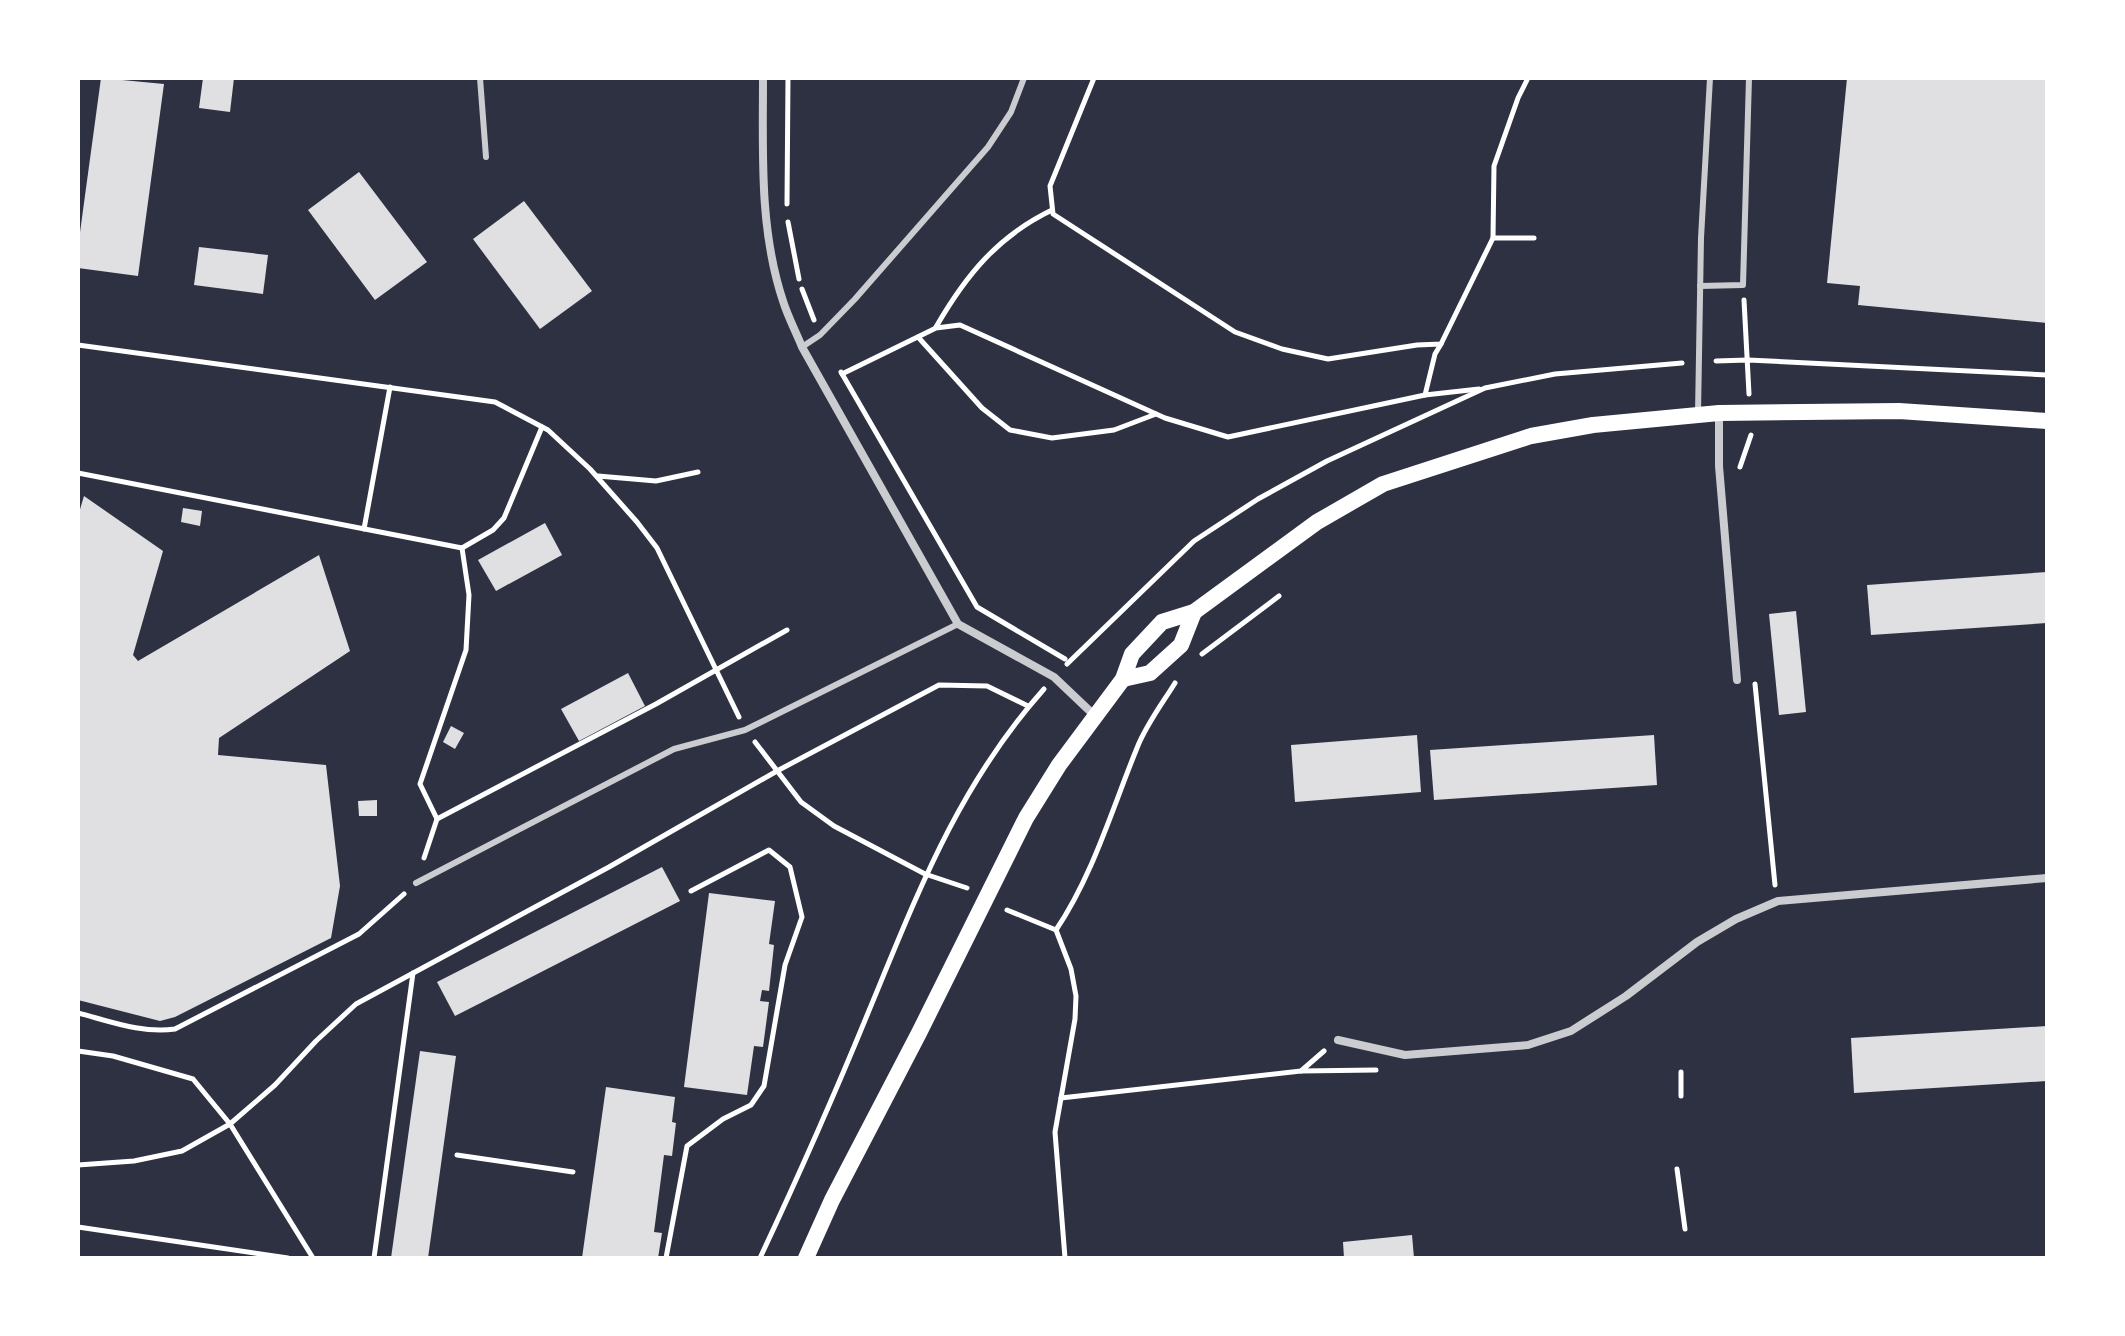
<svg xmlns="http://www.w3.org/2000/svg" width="2125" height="1336" viewBox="0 0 2125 1336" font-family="Mulish,sans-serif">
<rect width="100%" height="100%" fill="#2d3142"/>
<!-- building -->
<g fill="#e0e0e3">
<path d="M101,78L164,84L138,276L78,268V247Z"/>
<path d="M203,78H234L230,112L199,108Z"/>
<path d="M1847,78H2047V323L1858,305L1860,286L1827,283Z"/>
<path d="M359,172L427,262L375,300L308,210Z"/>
<path d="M524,201L592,291L540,329L473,239Z"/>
<path d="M199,247L268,255L263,294L194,285Z"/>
<path d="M84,496L163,551L133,655L138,661L319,555L350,651L219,738L218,755L326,765L340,886L331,938L175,1017L160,1021L78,1000V516Z"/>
<path d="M183,508L202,511L200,526L181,522Z"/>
<path d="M545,523L562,555L496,591L478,560Z"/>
<path d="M2047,572V623L1871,635L1867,585Z"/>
<path d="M1796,611L1806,712L1779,715L1769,614Z"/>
<path d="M628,673L645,706L579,741L561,709Z"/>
<path d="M451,726L464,733L455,749L443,742Z"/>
<path d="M1417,735L1421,792L1295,802L1291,745Z"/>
<path d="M1654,735L1657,785L1434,800L1430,750Z"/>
<path d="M377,800V816H359L358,801Z"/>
<path d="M662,867L680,901L455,1016L437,982Z"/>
<path d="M709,893L775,901L769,944L774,945L769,991L762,990L760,1001L769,1002L763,1047L754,1046L747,1095L684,1087Z"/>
<path d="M2047,1026V1081L1854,1093L1851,1038Z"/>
<path d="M420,1051L456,1056L428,1258H391Z"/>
<path d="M606,1087L675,1097L672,1122L676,1123L672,1156L664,1155L654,1232L662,1233L658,1258H582Z"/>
<path d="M1412,1235L1414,1258H1344L1343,1242Z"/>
</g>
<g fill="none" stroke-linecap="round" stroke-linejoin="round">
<!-- path -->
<g stroke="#fff" stroke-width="5">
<path d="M1094,78L1050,186L1053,214L1235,332L1282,349L1328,359L1417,345L1441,344L1493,238L1494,166L1518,98L1528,78"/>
<path d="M787,204L788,78"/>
<path d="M788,222L799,279"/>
<path d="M1493,238H1534"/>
<path d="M802,289L814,320"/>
<path d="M1744,300L1749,394"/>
<path d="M936,327C966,275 998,236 1052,210"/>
<path d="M918,337L982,408L1010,430L1052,438L1114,430L1156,414"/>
<path d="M78,345L495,402L548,430L590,469L637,522L657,548L739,717"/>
<path d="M1716,361L1748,360L2047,375"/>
<path d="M841,372L977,607L1065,659"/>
<path d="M842,374L936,328L960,325L1165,418L1228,437L1425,395L1479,389"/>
<path d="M1425,395L1435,354L1441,344"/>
<path d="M1740,467L1751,435"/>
<path d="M78,473L462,548L493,530L504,518L542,427"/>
<path d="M598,476L656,481L698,472"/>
<path d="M364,529L390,387"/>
<path d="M1202,654L1279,596"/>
<path d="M1067,664L1194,541L1258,499L1327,461L1485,388L1555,374L1682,363"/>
<path d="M1755,684L1775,885"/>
<path d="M755,742L801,802L834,826L925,874L967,888"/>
<path d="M437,819L420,784L466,650L469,595L462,548"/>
<path d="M424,858L437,819L656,704L787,630"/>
<path d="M1007,910L1056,930L1071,969L1076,996L1075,1019L1055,1132L1065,1258"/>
<path d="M1056,930C1093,875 1112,809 1137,748C1146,725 1162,704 1175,683"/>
<path d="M78,1013C109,1021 143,1034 175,1029L359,934L404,894"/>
<path d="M78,1051L113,1056L193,1079L230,1124L313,1258"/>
<path d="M1301,1071L1376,1070"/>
<path d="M1681,1072V1096"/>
<path d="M1061,1098L1301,1071L1324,1051"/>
<path d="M457,1155L573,1172"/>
<path d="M78,1165L134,1161L182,1151L230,1124L275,1085L316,1041L356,1004L609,867L777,771L939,685L987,686L1028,706"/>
<path d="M1677,1169L1685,1229"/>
<path d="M78,1227L288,1258"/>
<path d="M374,1258L413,973"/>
<path d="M666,1258L687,1146L723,1119L751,1105L764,1086L785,965L802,917L790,867L769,850L691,891"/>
<path d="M760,1258C798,1177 834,1096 868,1013C917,895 957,787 1044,689"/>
</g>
<!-- service -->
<g stroke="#caccd0" stroke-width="6">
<path d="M480,78L486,157"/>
<path d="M1700,286L1743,285L1749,78"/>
<path d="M802,347L820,335L855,299L988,147L1011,112L1024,78"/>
<path d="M1698,414L1701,238L1710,78"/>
<path d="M416,883L674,749L745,730L958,624"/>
</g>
<!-- minor -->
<g stroke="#caccd0" stroke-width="8">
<path d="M763,78C763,152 759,229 783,301C788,317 796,332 802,347L958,624L1054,677L1094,715"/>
<path d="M1719,414V466L1737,680"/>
<path d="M1338,1040L1405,1055L1528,1045L1571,1031L1626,996L1697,942L1736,919L1778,901L2047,878"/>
</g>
<!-- secondary -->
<g stroke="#fff" stroke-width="16">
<path d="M1123,679L1150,673L1181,645L1194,612"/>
<path d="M806,1258L832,1200L919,1033L1026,818L1059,765L1123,679L1132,654L1162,622L1194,612L1317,522L1383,484L1531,436L1593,425L1719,413L1899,411L2047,421"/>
</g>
</g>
<!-- border -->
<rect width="2125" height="1336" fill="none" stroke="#ffffff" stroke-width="160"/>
</svg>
